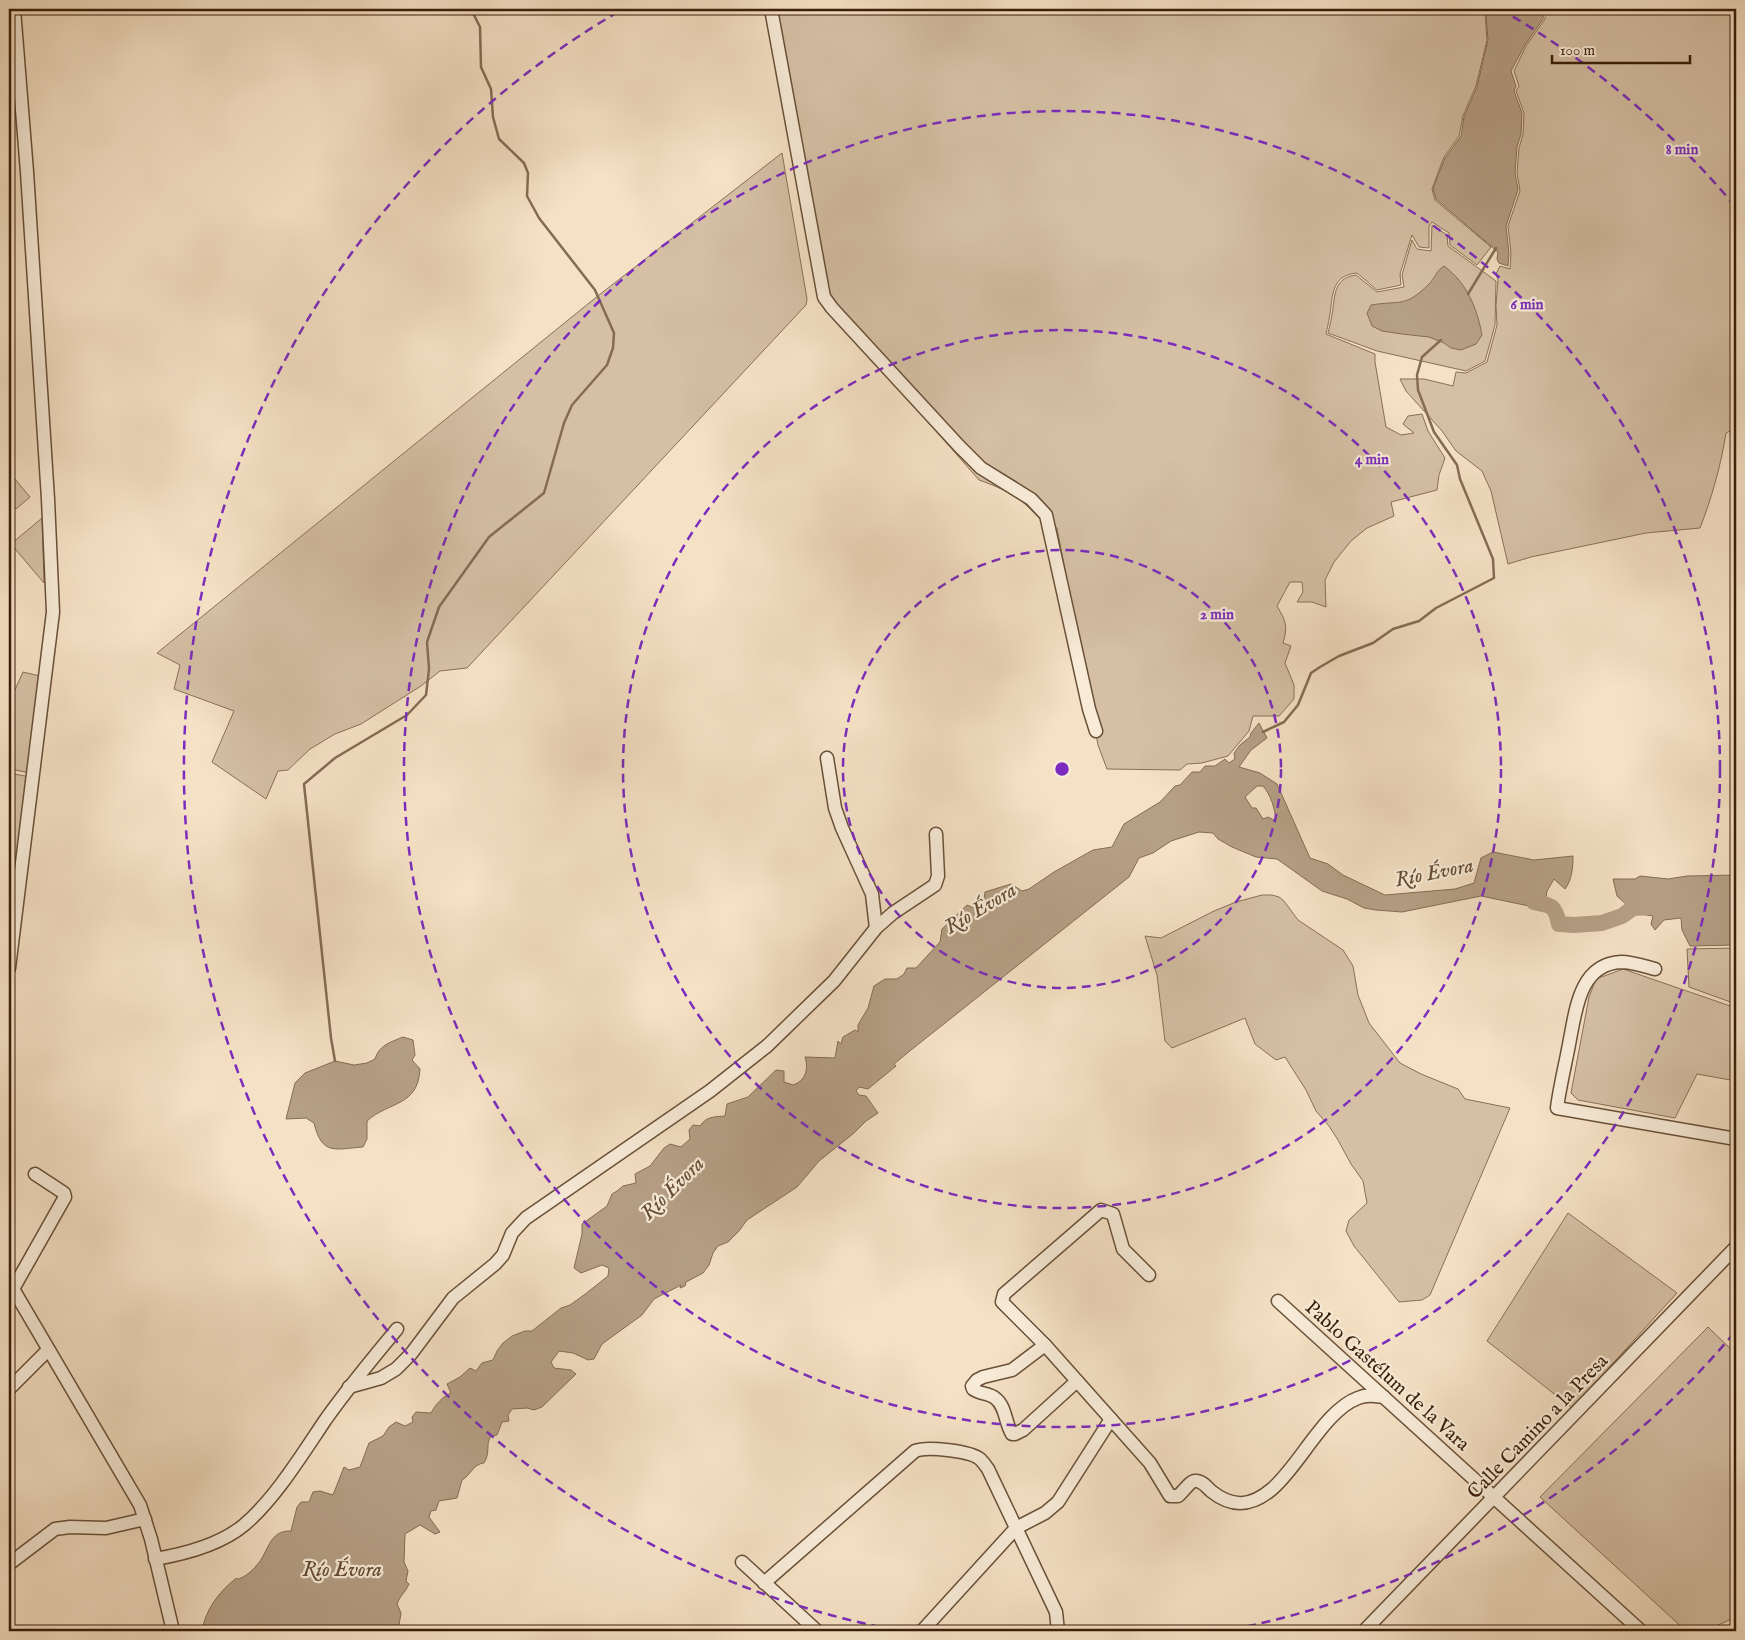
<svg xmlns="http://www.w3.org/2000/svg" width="1745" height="1640" viewBox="0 0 1745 1640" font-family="'IM FELL English',serif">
<rect width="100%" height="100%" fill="#f5e1c5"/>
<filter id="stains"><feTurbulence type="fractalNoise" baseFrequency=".004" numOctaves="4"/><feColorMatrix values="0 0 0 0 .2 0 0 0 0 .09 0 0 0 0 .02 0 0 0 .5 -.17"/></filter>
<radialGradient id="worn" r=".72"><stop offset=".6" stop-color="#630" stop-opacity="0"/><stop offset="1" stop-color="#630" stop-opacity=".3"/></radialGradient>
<!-- green -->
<g fill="#d5c0a5" stroke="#887056">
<path d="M773,9H1487L1485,14L1487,40L1476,86L1463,116L1459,136L1444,157L1436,178L1432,189L1435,200L1491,247L1477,265L1450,245L1449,233L1432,222L1429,226V248L1419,247L1412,235L1400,274L1401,285L1377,290L1357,273C1336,275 1333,288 1331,306C1330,316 1328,325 1326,334L1375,354V362L1386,427L1401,435L1414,433L1403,424L1408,416L1422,414L1428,431L1445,458L1439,475L1437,490L1391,502L1394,516L1367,528L1351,541L1334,562L1325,580L1326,607L1312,602H1297L1303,592L1302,582H1290L1277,606C1286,621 1288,626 1283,643L1291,646L1285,663L1294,685V699L1279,716H1253L1249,731L1228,756L1202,763L1187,764L1180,770L1107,769L1098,745L1057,528C1042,524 1032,509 1020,500C1008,491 993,485 979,480L830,310Z"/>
<path d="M1546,9H1736V428L1726,433C1721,465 1712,497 1700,528L1646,533L1531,557L1508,564L1491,491L1482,471L1456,451L1442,431L1406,391L1400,379H1424L1453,386L1456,372L1466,373L1487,362L1497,325L1496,305L1498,280L1496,274L1500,266L1510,269L1511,253L1508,226L1520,191L1517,173L1519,148L1523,134L1524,113L1516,91L1519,86L1514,71L1526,46L1545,19Z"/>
<path d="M782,153L807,299L806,305L467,668L440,671L421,686L361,724L335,734L310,749L288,770L278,771L266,799L212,762L234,711L174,689L180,665L157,653L599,295Z"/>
<path d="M1432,225L1447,235L1448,246L1496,281L1495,325L1485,361L1466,371L1377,351L1328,333C1330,325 1332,317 1333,308C1335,291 1336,278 1356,275L1377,292L1404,287L1402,275L1412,240L1417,249L1431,251Z"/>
<path d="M9,472L30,497L16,509L9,501Z"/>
<path d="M42,518L44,583L11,544Z"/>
<path d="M23,672L44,677L31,773L9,769V703Z"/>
<path d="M9,773L30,777L9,927Z"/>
<path d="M1262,895H1272L1279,897L1284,901L1298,920L1343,950L1353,966L1358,995L1369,1023L1400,1063L1421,1074L1458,1089L1465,1099L1510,1108L1430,1295L1422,1300L1399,1302L1354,1246L1346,1231L1349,1220L1367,1203L1363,1181L1351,1164L1338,1140L1329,1126L1316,1111L1306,1090L1285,1057L1276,1060L1255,1044L1245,1018L1172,1048L1165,1041L1157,975L1145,936L1161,938L1214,911L1236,902Z"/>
<path d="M1736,948V1004L1689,987L1687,949Z"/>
<path d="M1623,969L1736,1008V1081L1697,1074L1675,1118L1578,1100L1571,1093L1589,997L1596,979Z"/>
<path d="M1568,1213L1677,1293L1572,1408L1487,1341Z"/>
<path d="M1708,1327L1736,1354V1617L1705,1631H1686L1540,1497Z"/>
</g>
<!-- water -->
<g fill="#b59f85" stroke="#846c53" fill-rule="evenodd">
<path d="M1488,9H1544L1543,19L1525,45L1511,71L1516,86L1514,91L1522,113L1521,134L1517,147L1515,173L1518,190L1506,226L1509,253L1508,266L1499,263L1497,259L1498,252L1436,199L1433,189L1437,178L1445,158L1461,136L1464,117L1477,87L1488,40L1486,14Z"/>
<path d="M1444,266C1467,283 1477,308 1482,335L1476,344L1461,350L1451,348L1444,343L1429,337L1402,334L1382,331L1372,326L1367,313L1371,305C1401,300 1405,308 1429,284C1435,278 1437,270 1444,266Z"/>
<path d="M1259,723L1267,738L1251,750L1239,767L1260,773L1277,784L1310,858L1328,864L1343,875L1385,895L1455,889L1474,883L1481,858L1493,852L1534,860L1573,856C1573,867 1572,880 1565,889L1554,879L1547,891L1546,898L1542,903L1529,906L1481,896L1402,912L1376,910L1364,908L1347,899L1322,891L1277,859L1256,857L1232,847L1218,839L1213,833L1199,832L1171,841L1153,853L1139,858L1129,877L906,1054L894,1064L896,1066L868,1089L859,1087L856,1091L859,1095L866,1096L878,1113L866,1121L854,1133L819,1161L797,1187L747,1220L739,1231L728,1242L718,1246L713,1253L709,1265L703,1273L686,1282L685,1286L680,1288L681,1285L654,1299L642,1315L602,1344L594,1359L588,1360L573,1353L559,1351L551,1362L554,1368L571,1370L576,1374L542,1407L534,1410L527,1408L512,1409L508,1415L509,1421L502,1422L497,1435L491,1436C485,1445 491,1452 484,1463C473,1464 471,1475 462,1480L457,1498L439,1501L436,1510L431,1511L429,1517L440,1532L435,1534L420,1525L405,1534L404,1562L408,1571L406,1581L409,1584C405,1593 401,1594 397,1604L401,1613L398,1631H202C205,1611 218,1593 234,1580C239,1576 235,1581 241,1578C246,1576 253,1570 256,1566C269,1553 268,1530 291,1531L297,1507L301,1502H309L313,1492L320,1491L333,1495L344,1467L349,1470L360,1467L369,1443L383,1436L389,1427L396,1422L405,1426L413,1422L412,1417L416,1412L431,1413C436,1404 442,1397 451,1393L447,1384L460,1377L470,1368L476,1371L482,1363L493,1360L497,1351L503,1343L512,1336L525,1331H532L561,1308L570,1305L584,1295L608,1276L609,1268L602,1265L581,1273L574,1268L582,1234V1224L607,1206L612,1194L617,1191L623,1186L636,1183L635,1174L650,1166L664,1148L670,1144L681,1147L690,1139L689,1130L693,1125L700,1126C707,1116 714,1117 725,1116L727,1104L748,1097L776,1070L784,1071V1082L793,1085C805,1081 809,1070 805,1057L835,1058L838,1041L841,1044L843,1037L855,1030L858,1032V1025L868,1008L874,986L885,979H897L904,974L907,968H916L940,942L942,929L967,905L982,911L989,907L984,900L985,892L1011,884L1022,891L1029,889L1054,872L1093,850L1112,847L1124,824L1160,802L1175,786L1180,785L1192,772H1200L1205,766H1215L1225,759L1229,763L1235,759L1234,753L1240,745L1250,737L1251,733ZM1257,786H1263C1271,795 1275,809 1276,821L1268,817L1263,819L1256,808H1252L1245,797Z"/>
<path d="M1736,875V945L1690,946L1682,930L1681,918L1664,920L1655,930L1651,924L1653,916L1633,913L1629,907L1617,896L1613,879H1635L1640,876L1668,879L1687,876Z"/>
<path d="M403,1037L413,1040L415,1055L412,1060L420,1069C418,1107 389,1101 367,1121V1139L363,1147C335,1149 322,1156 314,1123L306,1118L286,1119L295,1083L305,1073L335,1061L354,1065L367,1063L375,1059C379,1045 391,1042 403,1037Z"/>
</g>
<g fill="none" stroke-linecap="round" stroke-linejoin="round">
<!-- stream -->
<g stroke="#846c53" stroke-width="2.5">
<path d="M1468,294L1496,248"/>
<path d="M1263,732L1284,722L1298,705L1311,673L1320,667L1339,656L1373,643L1393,629L1419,621L1436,608L1494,578L1493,559L1460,479L1457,465L1434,432L1418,390L1417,375L1422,357L1441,340"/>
<path d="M335,1061L331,1038L304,784L335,758L407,715L426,695L429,669L427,642L439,607L489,537L544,493L564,423L572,405L607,365L613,348L614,333L595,290L539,218L527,196L528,173L524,163L499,139L493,117L491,89L481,67L480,27L471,9"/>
</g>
<!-- river -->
<path stroke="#b59f85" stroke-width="16" d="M1528,888L1534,902C1552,906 1555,905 1559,924L1574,925L1602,923L1622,916L1633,908L1652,907"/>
<!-- minor casing -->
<g stroke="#695037" stroke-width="15">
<g id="minor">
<path d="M771,9L824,297L832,308L959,446L981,468L1031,499L1046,515L1089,709L1096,731"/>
<path d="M827,758L835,808L842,828L872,894L876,928"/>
<path d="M9,968L53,612L48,499L27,172L14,9"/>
<path d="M1655,969C1644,966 1632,962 1621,962C1580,964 1576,1009 1570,1039C1566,1062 1560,1085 1557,1108L1736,1139"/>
<path d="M1149,1275L1123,1249L1113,1214L1101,1210L1004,1294L1002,1302L1045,1345L1150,1463L1170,1496H1178C1183,1492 1190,1481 1195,1481C1201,1480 1207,1487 1211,1491C1232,1508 1251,1507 1272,1489C1300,1465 1325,1410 1358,1398C1367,1394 1375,1396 1384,1397"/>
<path d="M9,1282L140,1505L151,1539L173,1631"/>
<path d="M13,1289L65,1197L64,1193L35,1174"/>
<path d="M1278,1301L1641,1631"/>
<path d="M1045,1345L1012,1370L983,1377L977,1380L972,1386L973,1389C979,1394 989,1393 995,1398C1006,1406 1005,1423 1012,1434H1015L1023,1430L1077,1381"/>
<path d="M349,1387L381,1378L396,1369L411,1354L453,1298L495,1264L503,1255L512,1233L526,1218L710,1091L767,1046L834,981L876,928L893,913L935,885L938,876L936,834"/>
<path d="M9,1389L48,1350"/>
<path d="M155,1559C185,1554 220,1545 244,1525C275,1499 303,1453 326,1419C348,1388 372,1359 397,1329"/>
<path d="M742,1562L817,1631"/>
<path d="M9,1564L55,1529L70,1527L106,1528L145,1519"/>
<path d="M764,1583L915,1451C927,1446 970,1451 980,1459C983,1462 986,1466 988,1469L1056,1612L1058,1631"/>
<path d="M922,1631L1016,1528L1045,1513L1058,1502L1111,1419"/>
<path d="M1364,1631L1736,1247"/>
</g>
</g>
<!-- minor -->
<use href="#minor" stroke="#f8ecd9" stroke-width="12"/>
</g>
<!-- distance rings -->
<g fill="none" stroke="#7b2cbf" stroke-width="2.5" stroke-dasharray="9 6">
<circle cx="1062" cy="769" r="219"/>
<circle cx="1062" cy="769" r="439"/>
<circle cx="1062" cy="769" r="658"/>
<path d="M1734 1333A877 877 0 0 1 1229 1630M895 1630A877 877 0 0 1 623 9M1500 9A877 877 0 0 1 1734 205"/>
</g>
<g text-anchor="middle" stroke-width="4.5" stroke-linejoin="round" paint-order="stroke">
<!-- street labels -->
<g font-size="20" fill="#3a1f08" stroke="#f8ecd9">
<text transform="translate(1388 1375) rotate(42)" y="7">Pablo Gastélum de la Vara</text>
<text transform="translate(1537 1426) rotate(-46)" y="7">Calle Camino a la Presa</text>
</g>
<!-- water labels -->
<g font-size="21" font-style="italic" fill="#654c34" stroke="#f8ecd9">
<text transform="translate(1434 872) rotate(-11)" y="7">Río Évora</text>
<text transform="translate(980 908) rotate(-31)" y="7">Río Évora</text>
<text transform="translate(672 1188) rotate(-45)" y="7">Río Évora</text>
<text x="342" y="1576">Río Évora</text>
</g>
</g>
<circle cx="1062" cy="769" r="8" fill="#7b2cbf" stroke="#f8ecd9" stroke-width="2.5"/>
<g font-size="15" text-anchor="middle" font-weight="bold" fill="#7b2cbf" stroke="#f8ecd9" stroke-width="4.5" stroke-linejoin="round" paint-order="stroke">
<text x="1682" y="154">8 min</text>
<text x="1527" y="309">6 min</text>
<text x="1372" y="464">4 min</text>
<text x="1217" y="619">2 min</text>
</g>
<!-- margin -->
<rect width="1745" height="1640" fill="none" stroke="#f5e1c5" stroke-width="30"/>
<rect x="10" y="10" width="1725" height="1620" fill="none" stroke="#3a1f08" stroke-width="2.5"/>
<rect x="15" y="15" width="1715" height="1610" fill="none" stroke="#3a1f08"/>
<!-- scale -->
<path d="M1552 55v8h138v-8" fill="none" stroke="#3a1f08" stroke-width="2.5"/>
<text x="1560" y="55" font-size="15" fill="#3a1f08" stroke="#f8ecd9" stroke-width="4" paint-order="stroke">100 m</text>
<rect width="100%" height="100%" filter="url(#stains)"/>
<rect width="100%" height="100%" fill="url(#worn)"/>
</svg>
